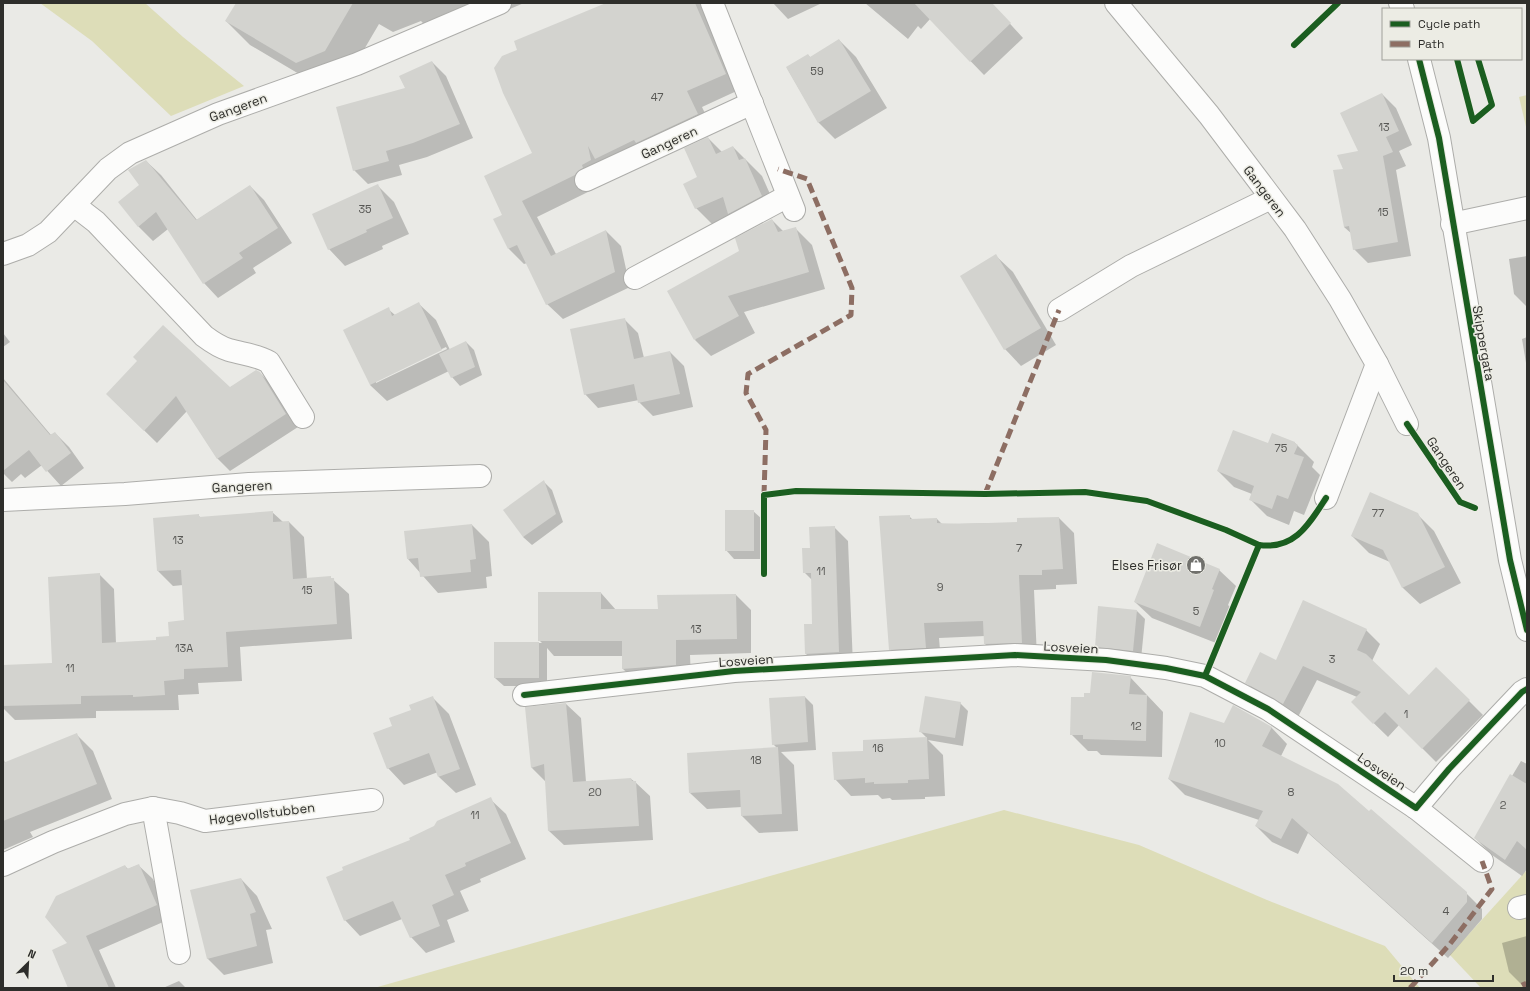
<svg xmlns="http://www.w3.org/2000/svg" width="1530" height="991" viewBox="0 0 1530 991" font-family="'Space Grotesk',sans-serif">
<rect width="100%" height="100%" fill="#eaeae6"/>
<!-- green -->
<g fill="#ddddb8">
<path d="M40,3H145L183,37L244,86L171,116L92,41Z"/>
<path d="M1527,95V131L1519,97Z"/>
<path d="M1004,810L1139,845L1267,900L1385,946L1420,988H374Z"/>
<path d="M1527,870V988H1481L1450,955Z"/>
</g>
<!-- shadow -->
<g fill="#0003" fill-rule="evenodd">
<path d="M237,3H524L438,39L421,21L393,32L379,24L349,75L321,87L250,45L226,21Z"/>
<path d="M607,3H701L705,7L741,89L702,107L713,130L598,183L590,191L537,217L556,254L606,231L621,246L630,287L563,319L547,304L527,263L524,264L509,249L495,220L503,215L533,153L519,51Z"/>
<path d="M773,3H822L788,19Z"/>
<path d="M865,3H991L1023,38L984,75L930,19L921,29L918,26L908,39Z"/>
<path d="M839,40L856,57L887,108L835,139L819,123L787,68L808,55L811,58Z"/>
<path d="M432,62L446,76L473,138L427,157L399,165L402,175L368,184L354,170L406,89Z"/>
<path d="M1382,94L1396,108L1412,145L1399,151L1406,166L1396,170L1411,256L1368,263L1354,249L1352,234L1344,227V169L1359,152Z"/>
<path d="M708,138L722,152L733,147L762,176L778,212L713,225L696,208L699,178Z"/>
<path d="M146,161L161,175L197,220L250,186L264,200L292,243L253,268L256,273L218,298L204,283L168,229L153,241L138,226L140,185L130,170Z"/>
<path d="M377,185L394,202L409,234L382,246L383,249L345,266L329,249Z"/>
<path d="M772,220L783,231L796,229L812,245L825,289L744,312L755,333L711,356L695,340L740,252Z"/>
<path d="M996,256L1013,272L1056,345L1021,366L1005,349Z"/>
<path d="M1527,256V307L1514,294L1509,259Z"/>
<path d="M419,304L436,320L450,350L466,342L474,350L482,375L460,386L452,377L449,371L387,401L370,385L388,309L395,315ZM446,347L447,349L376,383V381Z"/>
<path d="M624,319L638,333L644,358L670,352L684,366L693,407L653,416L639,402V400L598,408L585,394Z"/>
<path d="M3,333L10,342L3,347Z"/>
<path d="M1527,337V369L1522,339Z"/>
<path d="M259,372L272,385L298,427L230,471L217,458L187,411L157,443L107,394L229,388Z"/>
<path d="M3,378L51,435L55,433L69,447L84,468L61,486L42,465L25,478L21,474L12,482L3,473Z"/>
<path d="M1295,443L1314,462L1312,467L1320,475L1304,515L1294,511L1289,525L1267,516L1250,499L1252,494L1234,487L1218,471L1268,445Z"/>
<path d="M544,482L552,490L563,522L532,545L523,537Z"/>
<path d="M753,511L762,519V559H734L726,550Z"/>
<path d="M272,512L283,522H289L304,537L307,579L330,577L349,594L352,639L240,647L242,681L198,683L199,694L178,695L179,710L96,711V718L15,720L3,708V666L53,664L99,574L114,589L116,644L157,641L170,637L186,621L183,585L173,586L158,571L198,515L201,518Z"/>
<path d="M1417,514L1434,531L1461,583L1420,604L1403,588L1390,562L1369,553L1352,536Z"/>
<path d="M909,516L913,520L937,519L942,524L1018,523L1059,518L1074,533L1077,584L1056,585V589L1034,590L1037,658L1000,659L985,644V636L939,638L941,662L905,664L890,649Z"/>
<path d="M472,525L489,542L492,576L486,577L487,588L438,593L408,559Z"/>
<path d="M834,527L848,541L853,666L820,668L806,654L805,625H813L812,580L804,572Z"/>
<path d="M1219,570L1236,586L1228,605L1230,607L1216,643L1152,618L1135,602Z"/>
<path d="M601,593L616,610H659L736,595L751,610V653L690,655L691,680L639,684L623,669V656H554L547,648V686H504L495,678V643H542L539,640Z"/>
<path d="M1137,611L1145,619L1141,659L1104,655L1096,646Z"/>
<path d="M1366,630L1380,644L1372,661L1409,696L1436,668L1483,715L1436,762L1399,725L1388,737L1352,702L1357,697L1317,680L1298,717L1260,696L1246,682L1277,662Z"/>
<path d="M1130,677L1163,712L1162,757L1101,755L1097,751H1088L1071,734L1085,698Z"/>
<path d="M432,697L449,714L476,785L456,793L439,777L438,772L404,785L388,768L412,710Z"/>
<path d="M805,697L813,705L816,750L781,752L794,765L798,831L759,833L742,816V807L707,809L690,793L777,748L773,744Z"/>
<path d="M960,703L968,711L963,746L928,740L943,755L945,796L925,797V799L892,800L890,798L882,799L878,795L851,796L835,779L864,752V741L927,738L921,732Z"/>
<path d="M566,704L581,718L586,782L631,779L635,782L650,796L653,840L564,845L549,831L546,782L532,768L527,708Z"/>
<path d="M1224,724L1271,727L1287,744L1281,756L1369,812L1466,893L1482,909V919L1448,958L1308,833L1298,854L1272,842L1256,826L1259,820L1185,795L1169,779Z"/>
<path d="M77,735L93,751L112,799L30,832L33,837L3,850V757L5,763Z"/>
<path d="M1521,761L1527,764V869L1522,876L1492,855L1475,838Z"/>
<path d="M490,799L506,814L526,859L480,879L481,882L460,891L469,911L447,920L455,942L426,953L411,937L402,919L360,936L345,920L411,841Z"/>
<path d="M138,865L153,879L170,919L99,950L116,988H70L68,944L125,866L128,869Z"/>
<path d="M241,879L257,896L272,929L266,930L273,963L224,975L207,958Z"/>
<path d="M1527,936V988H1525L1509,972L1502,943Z"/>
<path d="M179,981L186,988H163Z"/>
</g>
<!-- building -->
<g fill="#d3d3cf">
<path d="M236,3H353L325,51L296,63L225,21Z"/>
<path d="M606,3H695L726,74L687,91L698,114L636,143L634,140L595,159L588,146L591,160L582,165L583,168L575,175L522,201L551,256L606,230L615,272L546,305L517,245L508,249L493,219L502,215L484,176L532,153L503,93L494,68L502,56L517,50L514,41Z"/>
<path d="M914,3H992L1011,23L970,62Z"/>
<path d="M839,39L871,91L818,123L786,67L808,54L810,57Z"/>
<path d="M432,61L460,124L413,143L386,151L389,161L353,171L336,107L405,88L399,76Z"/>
<path d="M1382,93L1399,131L1386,137L1393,152L1383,156L1398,242L1353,250L1349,226L1344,227L1333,170L1343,169L1337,155L1358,151L1340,113Z"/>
<path d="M708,137L716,154L733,146L739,160L745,158L762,196L728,214L723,197L695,209L683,184L697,177L684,148Z"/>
<path d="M146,160L196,220L250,185L278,228L239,253L243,258L203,284L156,212L138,227L118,202L139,185L128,170Z"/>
<path d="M378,184L393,218L366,230L367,232L328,250L312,214Z"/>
<path d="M772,219L778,232L796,227L809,272L728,296L739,316L694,340L667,291L739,251L735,238Z"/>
<path d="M996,254L1041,328L1004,350L960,276Z"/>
<path d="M419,302L442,350L370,385L343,330L389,307L392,316Z"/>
<path d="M625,318L634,359L670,351L680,394L638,403L634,384L584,395L570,329Z"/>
<path d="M163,325L230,387L256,370L260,372L286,414L217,459L176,396L144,431L106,394L137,361L133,357Z"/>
<path d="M466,341L475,367L451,378L439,354Z"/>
<path d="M3,380L50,435L55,432L71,453L46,472L29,450L3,471Z"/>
<path d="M1233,430L1268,443L1272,433L1295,442V443L1298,445L1294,454L1304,457L1288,499L1277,495L1272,509L1249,500L1254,486L1217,471Z"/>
<path d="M544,480L556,514L523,537L503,510Z"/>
<path d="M1370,492L1418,513L1445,567L1402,588L1383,550L1351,536Z"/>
<rect x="725" y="510" width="29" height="41"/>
<path d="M273,511V522L289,521L293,579L331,576V578H334L337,624L226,632L228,667L184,669V679L164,681L165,695L133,697V695L81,696V704L3,706V665L52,663L48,577L100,573L102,643L156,640V637L169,636L168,622L184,620L181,570L157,571L153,518L199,514V517Z"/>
<path d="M910,515V519L937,518V523L959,524L1017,522V518L1059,517L1063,569L1042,570V575H1019L1022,643L984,644L983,621L924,623L926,648L889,650L879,516Z"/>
<path d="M472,524L476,559L470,560L471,572L420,577L418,558L407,559L404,531Z"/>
<path d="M835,526L839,652L805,654L804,624H812L811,573H803L802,548H810L809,527Z"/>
<path d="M1157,543L1220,569L1212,589L1214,590L1200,627L1134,602Z"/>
<path d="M538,592H601V609H658L657,595L736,594L737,639L676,640V665L622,669V641H538Z"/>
<path d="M1303,600L1367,629L1357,650L1366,654L1409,695L1436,667L1470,700L1422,749L1385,712L1373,724L1351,702L1361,692L1303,666L1283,704L1245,683L1260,652L1276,660Z"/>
<path d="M1098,606L1137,610L1133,651L1095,647Z"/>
<rect x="494" y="642" width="45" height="36"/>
<path d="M1092,672L1131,676L1129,694L1147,695L1146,741L1083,739V735H1070L1071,697H1084V693H1090Z"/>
<path d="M433,696L460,769L438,777L429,753L387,769L373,733L392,726L389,718L411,710L409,705Z"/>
<path d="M805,696L808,742L772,745L769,698Z"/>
<path d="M925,696L961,702L955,738L919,732Z"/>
<path d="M566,703L573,782L631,778L632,781H636L639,826L548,831L544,764L531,768L525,707Z"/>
<path d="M1233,705L1272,727L1262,746L1338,784L1369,811L1371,809L1467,892V902L1432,943L1292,818L1281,839L1255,826L1263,811L1168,779L1190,712L1224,723Z"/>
<path d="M77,733L97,784L3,821V763Z"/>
<path d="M927,737L929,779L908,780V783L874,784V782L865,783V778L834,780L832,752L863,751V740Z"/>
<path d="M778,747L782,814L741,816L740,790L689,793L687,753Z"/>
<path d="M1510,774L1527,784V850L1517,841L1505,860L1474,838Z"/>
<path d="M491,797L511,843L465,863L466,866L445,875L454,895L432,905L440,926L410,938L393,901L344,921L326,877L343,870L342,867L410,840L409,838L434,826L437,821Z"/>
<path d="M139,864L157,905L86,936L109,988H68L52,950L67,943L45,917L56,896L125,865L127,869Z"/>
<path d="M241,878L256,912L250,914L257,946L207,959L190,890Z"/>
</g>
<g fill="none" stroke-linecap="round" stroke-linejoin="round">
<!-- minor casing -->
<g stroke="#adadaa" stroke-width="24">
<g id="minor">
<path d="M712,3L794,210"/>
<path d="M1116,3L1209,115L1295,229L1340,299L1377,364L1407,424"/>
<path d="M586,180L752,103"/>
<path d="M74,205L96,222L204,336C212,342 219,347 229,350C243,354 257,355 269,362L303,417"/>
<path d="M1452,224L1527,208"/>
<path d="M3,254L28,245L48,232L108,169L130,153L218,114L357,64L500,3"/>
<path d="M635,278L788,196"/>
<path d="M1059,310L1131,266L1271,198"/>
<path d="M1326,498L1377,364"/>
<path d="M3,500L125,494L249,484L480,476"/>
<path d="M524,695L734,671L1015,655L1106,660L1166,668L1205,676L1268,709L1416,808L1482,861"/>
<path d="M153,808L179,953"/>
<path d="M1416,808L1449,769L1522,692L1527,689"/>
<path d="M3,865L53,842L125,814L153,808L180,813L205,821L372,800"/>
<path d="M1519,908L1527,906"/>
</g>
</g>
<!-- major casing -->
<g stroke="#adadaa" stroke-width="24">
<g id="major">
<path d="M1400,3L1403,9"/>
<path d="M1419,59L1439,138L1510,560L1527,630"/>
</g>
</g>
<!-- minor -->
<use href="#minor" stroke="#fcfcfb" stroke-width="22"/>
<!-- major -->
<use href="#major" stroke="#fcfcfb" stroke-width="22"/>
<!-- quiet -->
<g stroke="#8d6e63" stroke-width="5" stroke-dasharray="10 5" stroke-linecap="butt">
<path d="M985,494L1059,310"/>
<path d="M764,495L766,430L746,393L748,374L851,315L852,288L807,179L778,169"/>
<path d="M1523,982L1526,988"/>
<path d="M1410,988L1450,944L1492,889L1482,861"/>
</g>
<!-- cycleway casing -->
<g stroke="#ecece4" stroke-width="8">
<g id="cycleway">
<path d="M1294,45L1338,3"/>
<path d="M1419,59L1439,138L1510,560L1527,630"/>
<path d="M1457,59L1473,121L1492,105L1478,59"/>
<path d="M1407,424L1460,502L1475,508"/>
<path d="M1259,545C1295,550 1309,524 1326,498"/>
<path d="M764,574V495L796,491L985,494L1085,492L1147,501L1226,530L1259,545L1205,676"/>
<path d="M524,695L734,671L1015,655L1106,660L1166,668L1205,676L1268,709L1416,808L1449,769L1522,692L1527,689"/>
</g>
</g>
<!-- cycleway -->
<use href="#cycleway" stroke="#1b5e20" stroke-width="6"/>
</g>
<!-- icons -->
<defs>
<g id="shop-disc" transform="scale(1)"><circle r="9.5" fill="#70706c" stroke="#ecece4"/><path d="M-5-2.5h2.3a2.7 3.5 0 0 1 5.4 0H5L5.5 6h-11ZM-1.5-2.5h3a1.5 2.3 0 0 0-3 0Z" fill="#fff"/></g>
</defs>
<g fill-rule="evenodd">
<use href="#shop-disc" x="1196" y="565"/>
</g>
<g text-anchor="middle" stroke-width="3" stroke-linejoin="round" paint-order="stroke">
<!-- number labels -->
<g font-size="11" fill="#585855">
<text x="817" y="75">59</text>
<text x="657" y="101">47</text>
<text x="1384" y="131">13</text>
<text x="365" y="213">35</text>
<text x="1383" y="216">15</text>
<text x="1281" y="452">75</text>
<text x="1378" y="517">77</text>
<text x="178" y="544">13</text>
<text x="1019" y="552">7</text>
<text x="821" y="575">11</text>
<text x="940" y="591">9</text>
<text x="307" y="594">15</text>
<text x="1196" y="615">5</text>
<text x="696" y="633">13</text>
<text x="184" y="652">13A</text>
<text x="1332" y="663">3</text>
<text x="70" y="672">11</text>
<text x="1406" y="718">1</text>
<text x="1136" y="730">12</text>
<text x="1220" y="747">10</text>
<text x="878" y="752">16</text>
<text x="756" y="764">18</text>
<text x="595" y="796">20</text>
<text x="1291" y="796">8</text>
<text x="1503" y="809">2</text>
<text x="475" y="819">11</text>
<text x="1446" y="915">4</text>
</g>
<!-- street labels -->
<g font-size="13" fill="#2e2e2b" stroke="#ecece4">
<text transform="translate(238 107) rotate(-20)" y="5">Gangeren</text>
<text transform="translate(669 142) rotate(-25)" y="5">Gangeren</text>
<text transform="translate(1265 191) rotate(53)" y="5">Gangeren</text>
<text transform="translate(1484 343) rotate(80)" y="5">Skippergata</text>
<text transform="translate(1447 463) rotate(56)" y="5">Gangeren</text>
<text transform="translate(242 486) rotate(-3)" y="5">Gangeren</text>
<text transform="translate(1071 647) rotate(3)" y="5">Losveien</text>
<text transform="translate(746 660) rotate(-4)" y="5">Losveien</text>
<text transform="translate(1382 771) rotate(34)" y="5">Losveien</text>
<text transform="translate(262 813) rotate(-7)" y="5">Høgevollstubben</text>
</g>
<!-- poi labels -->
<g font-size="13" fill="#2e2e2b" stroke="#ecece4" text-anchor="end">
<text x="1182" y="570">Elses Frisør</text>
</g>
</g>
<!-- border -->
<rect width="1530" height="991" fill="none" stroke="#2e2e2b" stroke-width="8"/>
<!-- legend -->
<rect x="1382" y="8" width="140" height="52" fill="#ecece4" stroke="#a0a09a"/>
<rect x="1390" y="21" width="20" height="6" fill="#1b5e20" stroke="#a0a09a"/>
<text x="1418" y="28" font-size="12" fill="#2e2e2b">Cycle path</text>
<rect x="1390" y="41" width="20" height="6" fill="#8d6e63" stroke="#a0a09a"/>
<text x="1418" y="48" font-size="12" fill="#2e2e2b">Path</text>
<!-- north arrow -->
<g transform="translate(28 963) rotate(24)" stroke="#ecece4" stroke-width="3" paint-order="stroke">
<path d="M0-3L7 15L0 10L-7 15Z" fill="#2e2e2b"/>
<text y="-6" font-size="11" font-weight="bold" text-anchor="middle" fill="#2e2e2b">N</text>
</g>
<!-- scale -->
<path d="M1394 975v6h99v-6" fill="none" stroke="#2e2e2b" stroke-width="2"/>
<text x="1400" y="975" font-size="12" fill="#2e2e2b" stroke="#ecece4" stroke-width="3" paint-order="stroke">20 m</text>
</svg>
